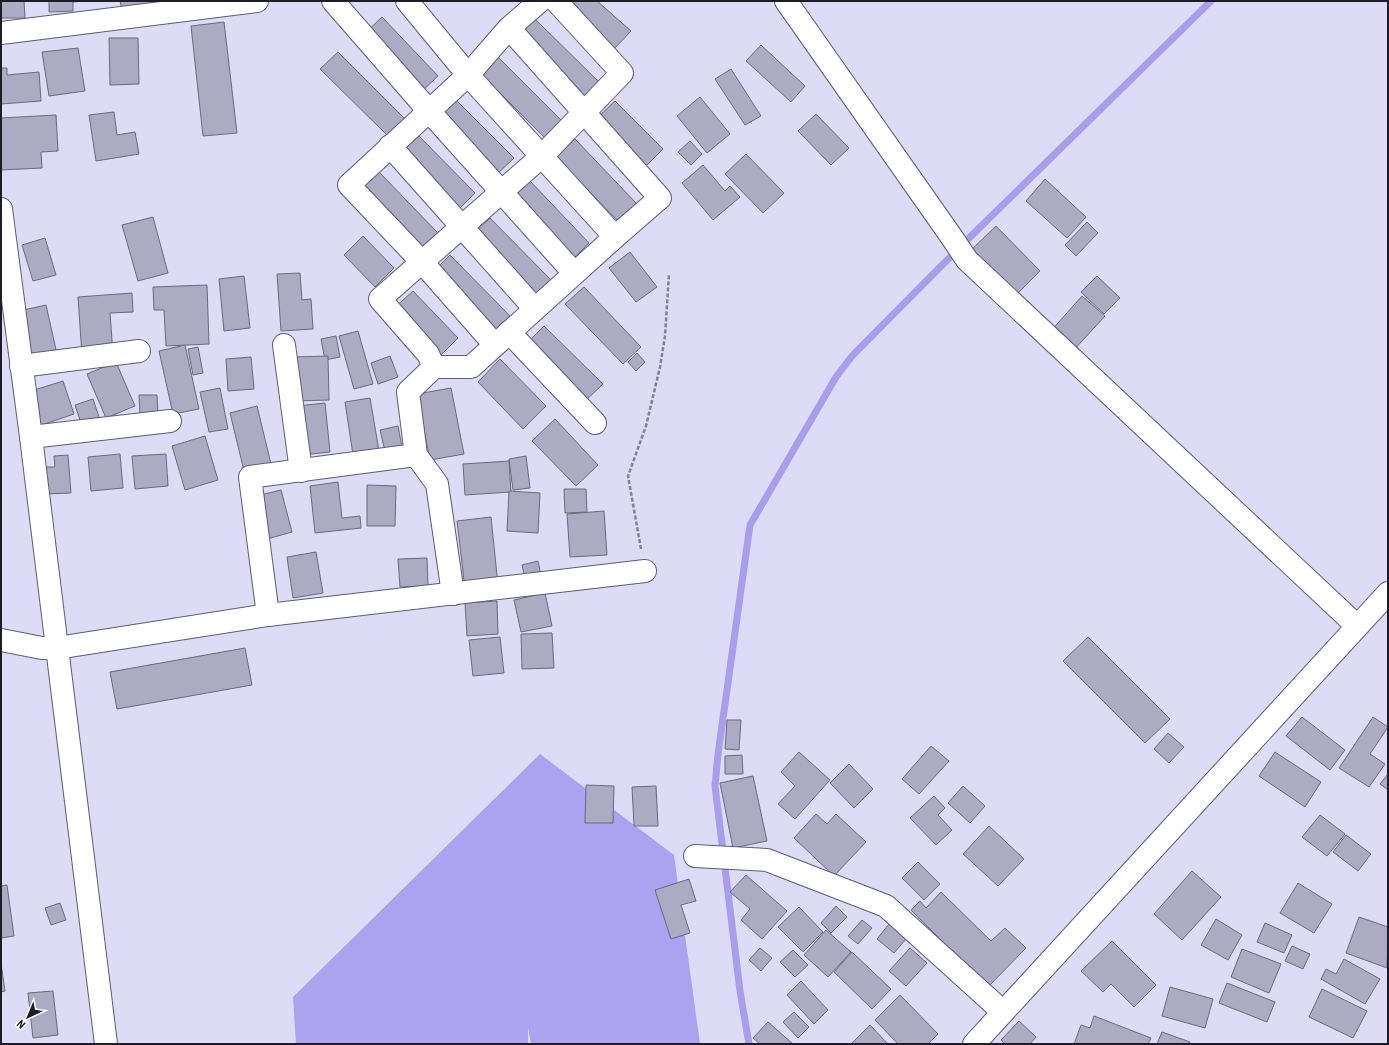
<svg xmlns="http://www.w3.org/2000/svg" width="1389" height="1045" viewBox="0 0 1389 1045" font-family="'Roboto Condensed',sans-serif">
<rect width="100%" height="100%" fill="#dedbf6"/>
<!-- forest -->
<path fill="#ada2f0" d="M540,754L674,855L700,1044H531L528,1027V1044H296L293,997Z"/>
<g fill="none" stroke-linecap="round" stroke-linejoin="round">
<!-- stream -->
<path stroke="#a99dec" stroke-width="7" d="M749,1044L740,991L715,786L718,754L750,525L836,377L852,356L966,241L1211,1"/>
</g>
<!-- building -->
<g fill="#adabc4" stroke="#6b687f">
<path d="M1,1H24L25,18H1Z"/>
<path d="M49,1H84L73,2V11L49,12Z"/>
<path d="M120,1H156V3L122,10Z"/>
<path d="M568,1H597L631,31L612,51Z"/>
<path d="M382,17L438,76L419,94L363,35Z"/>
<path d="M534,18L601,84L584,101L517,36Z"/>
<path d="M224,22L237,133L203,136L191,26Z"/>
<path d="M109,38H138L139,84L110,85Z"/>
<path d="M761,45L805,86L791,102L746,61Z"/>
<path d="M78,48L85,91L49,96L42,52Z"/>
<path d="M338,52L406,120L389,137L320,69Z"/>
<path d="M496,55L562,121L545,138L479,72Z"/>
<path d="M1,68H7V75L39,72L41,101L1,104Z"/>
<path d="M731,69L761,116L745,125L715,79Z"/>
<path d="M700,97L730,134L707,153L677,116Z"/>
<path d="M455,99L514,158L495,176L436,118Z"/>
<path d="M615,101L663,149L643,169L595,120Z"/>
<path d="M114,112L117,135L135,132L139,154L96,161L89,115Z"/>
<path d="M816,114L849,148L831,165L798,131Z"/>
<path d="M56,115L58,151L41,152L42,168L1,170V118Z"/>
<path d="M417,134L475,193L456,212L397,153Z"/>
<path d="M575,139L637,204L619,222L556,157Z"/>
<path d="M690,141L702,154L691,165L678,152Z"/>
<path d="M746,154L784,193L763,213L725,174Z"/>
<path d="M703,165L725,191L730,186L740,197L713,220L682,183Z"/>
<path d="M378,171L438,233L419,253L358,190Z"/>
<path d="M1045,179L1086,217L1067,238L1026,201Z"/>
<path d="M530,181L589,243L571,261L511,200Z"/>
<path d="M153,217L168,273L138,281L122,225Z"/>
<path d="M490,218L551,280L533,297L472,235Z"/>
<path d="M1087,222L1098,233L1076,256L1065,245Z"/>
<path d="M996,226L1040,271L1013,298L969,252Z"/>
<path d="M363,236L394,268L375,287L344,255Z"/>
<path d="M45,238L56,275L33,281L22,245Z"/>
<path d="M630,252L657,287L636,302L609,268Z"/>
<path d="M450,255L511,317L493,335L432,273Z"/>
<path d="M300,273L302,300L311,299L313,329L281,331L277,274Z"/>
<path d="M244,276L250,328L224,331L219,279Z"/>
<path d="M1097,276L1120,298L1104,314L1081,292Z"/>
<path d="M207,285L209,344L166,346L164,310H154L153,287Z"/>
<path d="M584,287L641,347L623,364L565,304Z"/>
<path d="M413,291L458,338L439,357L393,309Z"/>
<path d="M132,293L133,312L110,313L113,354L82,356L78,297Z"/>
<path d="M1082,296L1105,316L1072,352L1050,332Z"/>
<path d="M46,305L57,354L29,359L19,311Z"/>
<path d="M544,326L603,384L584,402L526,344Z"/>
<path d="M358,331L373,384L354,389L339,336Z"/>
<path d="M336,336L340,357L325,360L321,339Z"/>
<path d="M185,345L199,409L173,414L159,351Z"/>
<path d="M198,347L203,373L193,375L188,349Z"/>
<path d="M637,353L645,362L636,371L628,362Z"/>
<path d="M328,356L329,400L295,401L293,357Z"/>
<path d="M390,356L398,377L378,384L371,363Z"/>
<path d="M251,357L254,389L228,391L226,359Z"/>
<path d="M500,359L546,406L523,429L478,382Z"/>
<path d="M116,362L135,406L106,418L87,374Z"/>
<path d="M63,381L74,414L39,426L28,392Z"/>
<path d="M220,388L228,429L209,432L200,392Z"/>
<path d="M451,388L464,454L430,460L417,394Z"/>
<path d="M139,395H157L158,414H140Z"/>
<path d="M370,398L379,451L353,455L345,402Z"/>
<path d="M93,399L99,417L81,423L75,405Z"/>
<path d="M325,403L330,452L302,455L297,406Z"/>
<path d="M257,406L272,468L245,475L230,413Z"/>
<path d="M555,419L598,465L576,486L532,441Z"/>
<path d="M398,426L402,447L385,451L380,430Z"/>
<path d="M205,436L218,480L185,490L172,446Z"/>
<path d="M120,454L123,488L91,491L88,457Z"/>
<path d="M166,454L168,486L135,489L132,456Z"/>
<path d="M68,455L71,493L46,494L44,467H55L54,456Z"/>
<path d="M526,456L530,488L513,490L509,459Z"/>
<path d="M509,461L511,492L465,495L463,464Z"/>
<path d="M338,482L342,518L360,516L361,528L315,533L310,486Z"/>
<path d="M367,485L396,486L395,526H367Z"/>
<path d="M564,489H586L587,512L565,513Z"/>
<path d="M281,490L292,532L267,539L256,496Z"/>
<path d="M509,491L540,493L538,533L507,531Z"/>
<path d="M604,511L607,555L570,557L567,514Z"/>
<path d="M491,517L498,585L465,589L457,521Z"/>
<path d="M316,552L323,593L293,598L287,557Z"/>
<path d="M427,558L428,586L400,587L398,559Z"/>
<path d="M538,561L541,575L525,578L522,565Z"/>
<path d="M545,593L552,626L521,632L514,600Z"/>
<path d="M497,601L498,634L467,636L465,603Z"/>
<path d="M552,633L554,668L522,669L521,634Z"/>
<path d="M500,637L504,673L473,676L469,640Z"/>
<path d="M1088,637L1170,719L1145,743L1063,661Z"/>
<path d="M245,648L252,685L117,709L110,672Z"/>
<path d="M1302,717L1345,750L1330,770L1286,736Z"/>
<path d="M1373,717L1388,727L1370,754L1385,764L1369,787L1339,768Z"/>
<path d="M727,720H741L739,750L725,749Z"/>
<path d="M1168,733L1184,747L1169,763L1154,749Z"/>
<path d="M931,746L949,761L919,794L902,779Z"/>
<path d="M799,752L830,780L795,819L778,804L795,786L781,772Z"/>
<path d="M1275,752L1321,782L1305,807L1259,776Z"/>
<path d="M742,755L743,774H725V756Z"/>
<path d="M849,764L873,789L854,808L830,783Z"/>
<path d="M1388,774V790L1380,784Z"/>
<path d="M753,776L767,841L733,848L720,783Z"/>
<path d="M586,785L614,786L613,823H585Z"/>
<path d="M656,786L658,826H634L632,787Z"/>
<path d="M963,786L985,806L970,823L948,803Z"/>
<path d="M934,796L945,808L938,815L952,830L936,845L910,818Z"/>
<path d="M816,814L827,824L836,814L866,842L834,876L794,838Z"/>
<path d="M1320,815L1345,834L1327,856L1302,837Z"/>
<path d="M989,826L1024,859L998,886L963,854Z"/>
<path d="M1346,835L1371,854L1358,871L1333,852Z"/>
<path d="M918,862L940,884L924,900L902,878Z"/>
<path d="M1192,871L1221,897L1182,940L1154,914Z"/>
<path d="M746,875L787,911L762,939L741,920L750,909L730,892Z"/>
<path d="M689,879L696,901L681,905L690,933L671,939L655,890Z"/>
<path d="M1298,883L1332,904L1314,933L1280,913Z"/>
<path d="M7,885L14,936L1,938V886Z"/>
<path d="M941,892L991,941L1005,928L1026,948L988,987L911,910L920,901L926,908Z"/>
<path d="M60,903L66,920L51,925L45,908Z"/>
<path d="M836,906L847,917L831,933L821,923Z"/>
<path d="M799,907L823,932L803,952L778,927Z"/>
<path d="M1359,917L1388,927L1387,968L1346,953Z"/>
<path d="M1216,919L1242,935L1228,960L1201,945Z"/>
<path d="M862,920L872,928L858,944L848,936Z"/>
<path d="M1265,923L1292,935L1284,953L1257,942Z"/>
<path d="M889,924L906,939L894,953L877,939Z"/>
<path d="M826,930L851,952L828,977L804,955Z"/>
<path d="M1112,941L1156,985L1134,1007L1111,984L1103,992L1081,971Z"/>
<path d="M1292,946L1310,954L1303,969L1285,961Z"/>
<path d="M760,948L772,958L761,971L749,960Z"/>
<path d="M910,948L927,963L906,986L889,971Z"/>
<path d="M1242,949L1281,964L1269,993L1231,977Z"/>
<path d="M793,950L808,965L795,977L780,962Z"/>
<path d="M852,952L891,989L872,1009L834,972Z"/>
<path d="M1344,959L1380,979L1365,1004L1321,979L1326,969L1336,974Z"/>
<path d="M1,963L5,991L1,992Z"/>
<path d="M801,981L828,1010L814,1024L787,995Z"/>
<path d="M1227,983L1275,1002L1267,1022L1219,1003Z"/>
<path d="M1170,987L1213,999L1205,1028L1162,1016Z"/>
<path d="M1322,989L1367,1011L1353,1038L1309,1017Z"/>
<path d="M53,991L58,1035L33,1038L28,993Z"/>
<path d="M900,995L938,1034L928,1044H898L875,1020Z"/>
<path d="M794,1012L809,1027L798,1038L783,1022Z"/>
<path d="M1094,1016L1151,1038L1148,1044H1074L1081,1025L1090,1028Z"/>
<path d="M1019,1021L1036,1037L1030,1044H1005L1001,1040Z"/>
<path d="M768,1022L793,1044H760L753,1038Z"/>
<path d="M870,1025L888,1044H851Z"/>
<path d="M1162,1032L1190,1042L1189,1044H1157Z"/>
</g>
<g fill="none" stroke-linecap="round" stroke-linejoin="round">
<!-- minor casing -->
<g stroke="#5e5b72" stroke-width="24">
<g id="minor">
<path d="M333,1L429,111L574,273"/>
<path d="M407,1L468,75L615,237L471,367H434L408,392L416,455L437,484L453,594"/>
<path d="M786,1L953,239L967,260L1357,626"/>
<path d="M509,28L660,198L615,237"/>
<path d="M1,33L257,1"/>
<path d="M390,146L535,309"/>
<path d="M1,209L31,437L106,1044"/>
<path d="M509,332L595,423"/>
<path d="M284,345L301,471"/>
<path d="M495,345L422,262L349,185L468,75L509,28L540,1"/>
<path d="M21,366L139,351"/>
<path d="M434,367L428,354L380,299L542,156L622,73L556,1"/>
<path d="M31,437L170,421"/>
<path d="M268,615L250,477L416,455"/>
<path d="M1,640L42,648H57L268,615L645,571"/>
<path d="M695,856L767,860L886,906L1003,1012"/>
<path d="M974,1044L1388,593"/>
</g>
</g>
<!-- path -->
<path stroke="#838194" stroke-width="2.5" stroke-dasharray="4 2" stroke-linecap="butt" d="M641,549L628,476L646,426L660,367L665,336L669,274"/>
<!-- minor -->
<use href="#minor" stroke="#fff" stroke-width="22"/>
</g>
<!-- border -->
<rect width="1389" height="1045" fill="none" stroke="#1e1d27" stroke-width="4"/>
<!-- north arrow -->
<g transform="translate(28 1017) rotate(224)" stroke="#ffffff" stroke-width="3" paint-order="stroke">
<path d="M0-3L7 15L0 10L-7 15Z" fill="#1e1d27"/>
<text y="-6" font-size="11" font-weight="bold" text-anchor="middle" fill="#1e1d27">N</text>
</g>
</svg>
